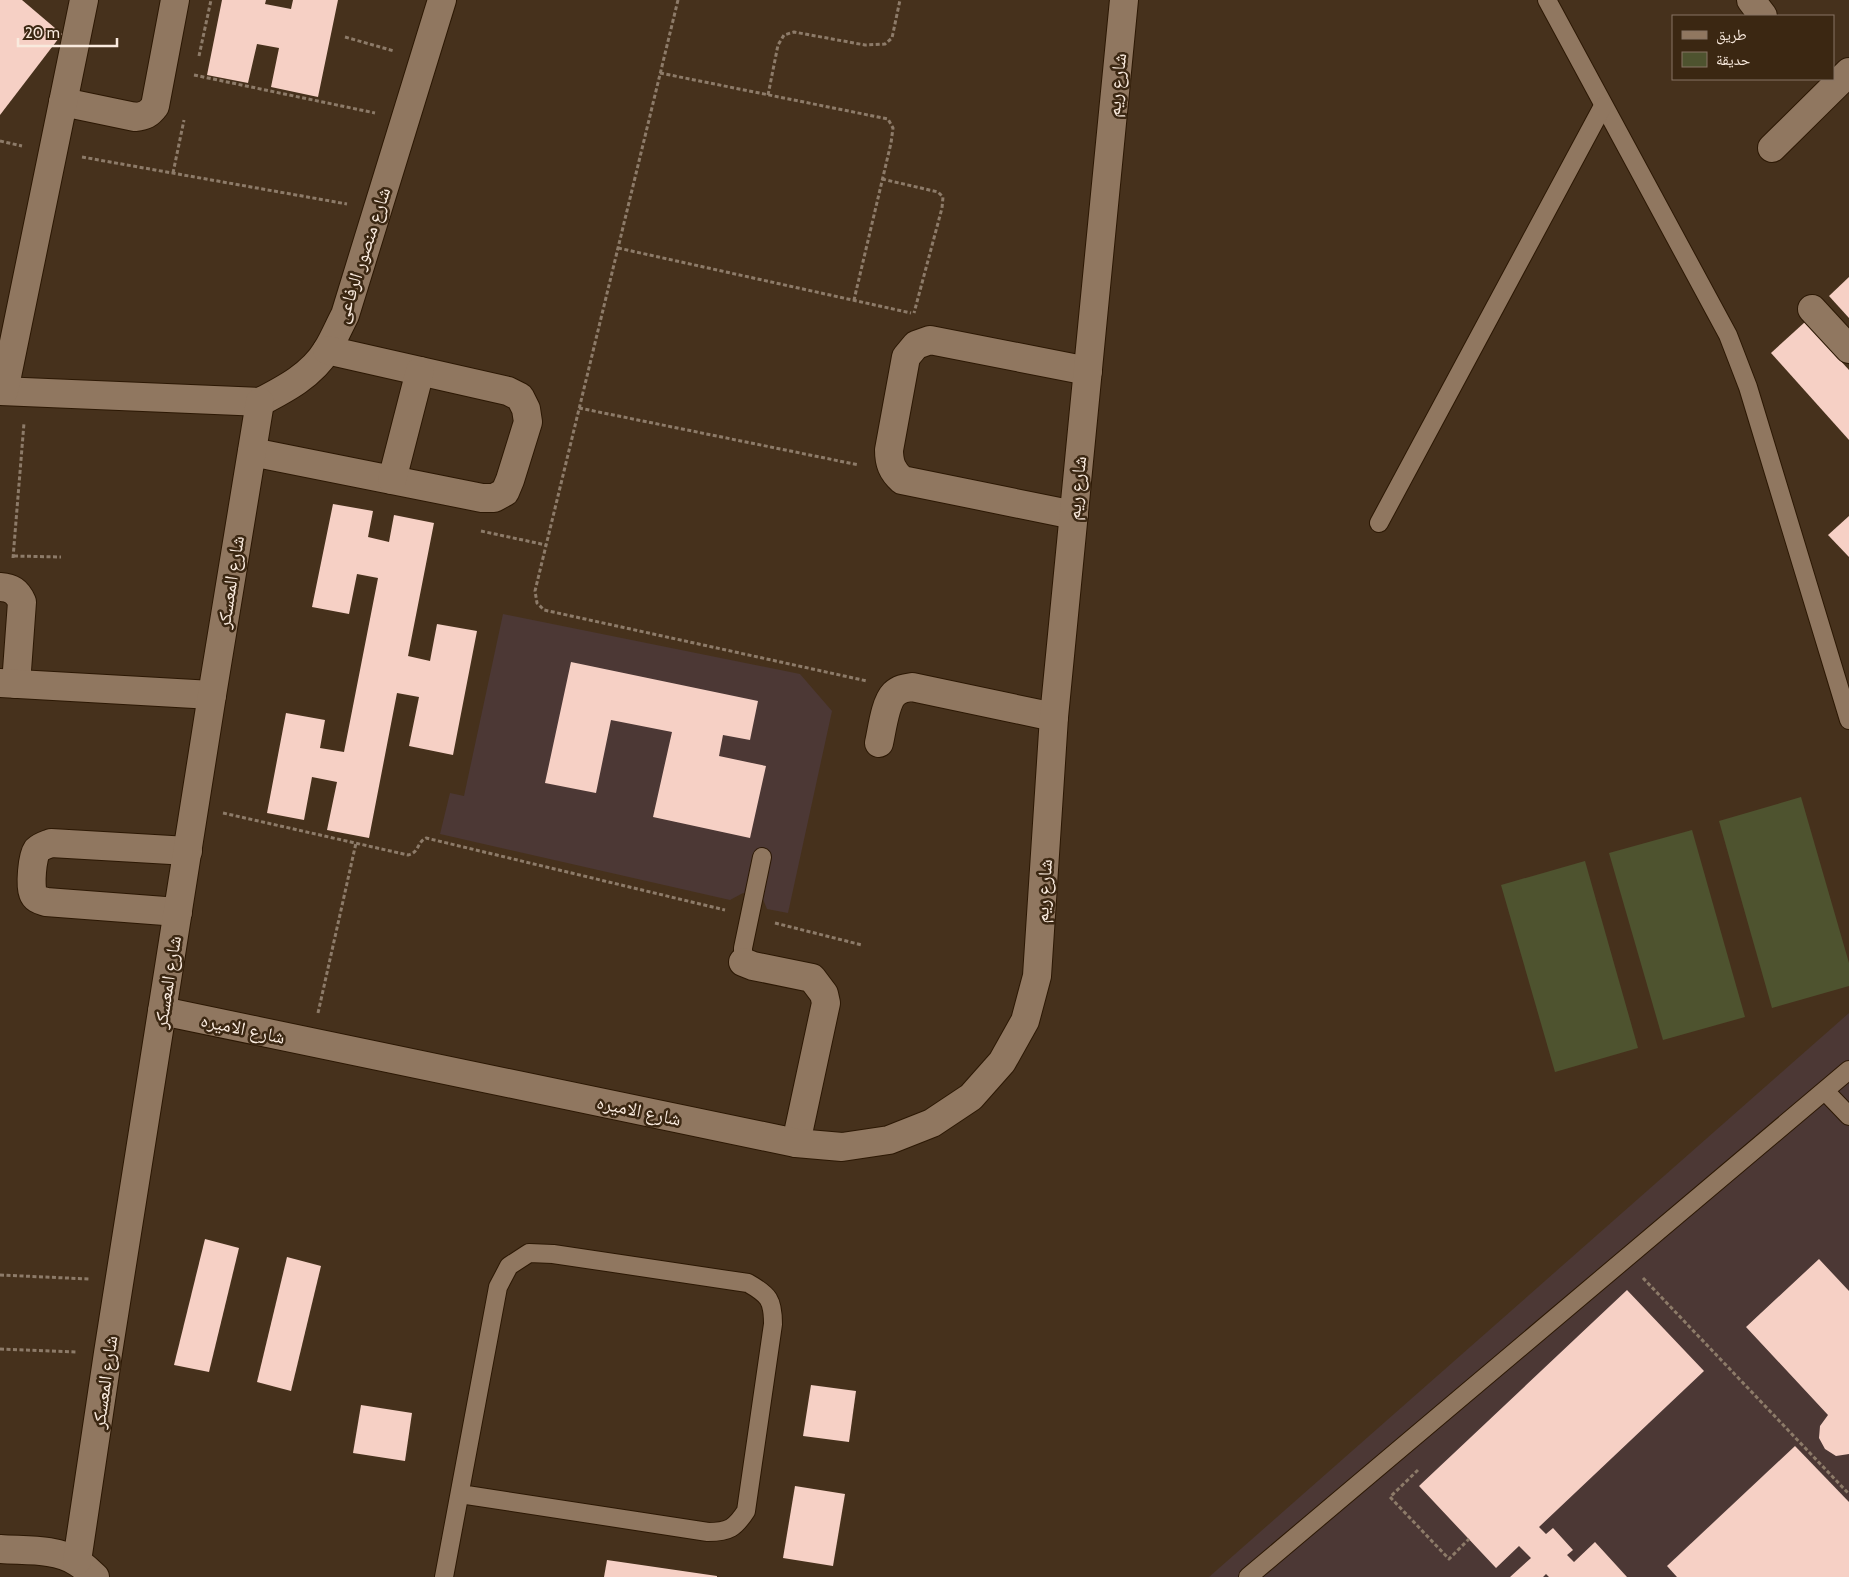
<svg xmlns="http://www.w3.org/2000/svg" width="1849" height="1577" viewBox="0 0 1849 1577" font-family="Cabin,'Noto Naskh Arabic',sans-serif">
<rect width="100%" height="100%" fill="#46311c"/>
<!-- education -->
<g fill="#4c3835">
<path d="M503,614L800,674L832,711L788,913L767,909L762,897L743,893L730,900L440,834L450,793L464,796Z"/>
<path d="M1849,1013V1577H1209Z"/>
</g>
<!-- green -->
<g fill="#4e532f">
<path d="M1801,797L1849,963V986L1772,1008L1719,821Z"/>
<path d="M1692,830L1745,1017L1663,1040L1609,853Z"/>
<path d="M1585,861L1638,1048L1555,1072L1501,885Z"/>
</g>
<!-- building -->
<g fill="#f6d0c5">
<path d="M0,0H22L62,34L0,115Z"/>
<path d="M222,0H266L265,4L291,9L293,0H338L318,97L271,87L279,48L257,44L248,83L207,75Z"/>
<path d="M1849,277V318L1829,296Z"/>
<path d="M1805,322L1849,370V440L1771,353Z"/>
<path d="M333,504L373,511L368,537L389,542L394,515L434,523L408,656L430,661L437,624L477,631L453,755L409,746L419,697L397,693L369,838L327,830L337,782L312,777L304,820L267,813L286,713L325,720L320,748L344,752L378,578L357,574L349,614L312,607Z"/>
<path d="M1849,516V557L1828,535Z"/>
<path d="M571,662L758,701L750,740L723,735L719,756L766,766L750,838L653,817L672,732L611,720L596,793L545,783Z"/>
<path d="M205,1239L239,1248L209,1372L174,1365Z"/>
<path d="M287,1257L321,1266L291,1391L257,1382Z"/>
<path d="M1819,1259L1849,1291V1454L1836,1456L1825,1449L1819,1438L1820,1426L1828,1415L1746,1327Z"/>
<path d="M1627,1290L1704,1371L1539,1527L1546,1534L1553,1528L1573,1550L1567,1555L1574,1562L1595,1542L1627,1577H1549L1546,1574L1543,1577H1510L1531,1558L1519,1546L1496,1568L1419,1486Z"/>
<path d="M811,1385L856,1391L849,1442L803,1436Z"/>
<path d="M361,1405L412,1413L405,1461L353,1453Z"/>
<path d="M1795,1446L1849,1502V1577H1677L1667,1566Z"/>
<path d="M795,1486L845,1494L833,1566L783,1558Z"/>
<path d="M607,1560L717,1576V1577H604Z"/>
</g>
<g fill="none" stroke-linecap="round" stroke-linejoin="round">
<!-- lane casing -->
<g stroke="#2c1804" stroke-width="20">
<g id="lane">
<path d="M1547,0L1728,335L1748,387L1849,720"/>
<path d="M1379,523L1603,106"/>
<path d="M743,962V948L762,857"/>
<path d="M1825,1091L1849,1116"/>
<path d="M444,1577L498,1287L509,1266L529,1253L553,1254L748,1283C769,1295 773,1300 773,1324L746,1511C735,1528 729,1532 708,1532L460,1494"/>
<path d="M1248,1577L1849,1070"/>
</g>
</g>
<!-- street casing -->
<g stroke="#2c1804" stroke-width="30">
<g id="street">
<path d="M1751,0L1763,16"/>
<path d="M63,102L135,117C145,116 149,114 155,106L175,0"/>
<path d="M1772,148L1849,72"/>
<path d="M1812,309L1849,349"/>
<path d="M0,391L260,402C285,389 312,375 327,350C334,339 339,326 345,315L442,0"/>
<path d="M4,391L84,0"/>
<path d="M252,452L482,498H494L505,492L510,480L528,422L526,409L520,397L508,391L327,350"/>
<path d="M392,480L420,371"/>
<path d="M1074,515L902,480C892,471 889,463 889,450L906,357L916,345L930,340L1088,371"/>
<path d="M0,587C12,588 17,591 22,602L16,684"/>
<path d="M0,683L212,695"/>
<path d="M879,743C882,730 885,703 894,694C899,689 905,688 912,687L1054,717"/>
<path d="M178,912L46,902C40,900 35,899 33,893C30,886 32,857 37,850C41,846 46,845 51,843L188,851"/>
<path d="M743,962L753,966L812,978L824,994L826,1003L796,1143"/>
<path d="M162,1011L796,1143L842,1147L889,1140L932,1123L971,1097L1002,1062L1025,1021L1037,976L1054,717L1124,0"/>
<path d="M0,1549C24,1551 56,1548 77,1562C84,1566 89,1572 95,1577"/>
<path d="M77,1561L108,1353L212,695L260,402"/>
</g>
</g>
<!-- path -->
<g stroke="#8d7b69" stroke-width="3" stroke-dasharray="4 2.5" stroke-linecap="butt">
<path d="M678,0L535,591L537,603L544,610L867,681"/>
<path d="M345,37L394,51"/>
<path d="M199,56L211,0"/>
<path d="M660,73L888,119L893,128L891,143L854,300"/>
<path d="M194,75L375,113"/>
<path d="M768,95L778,45L784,35L794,32L865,45L885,44L892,38L900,0"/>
<path d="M0,141L22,146"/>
<path d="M82,157L347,204"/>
<path d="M173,173L184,120"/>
<path d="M882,179L938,192L943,197L942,208L914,313"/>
<path d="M618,248L911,313"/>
<path d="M579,408L859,465"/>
<path d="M481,531L546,545"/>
<path d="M14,556L61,557"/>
<path d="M13,558L24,423"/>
<path d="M223,813L408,855C419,853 417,842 426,838L725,910"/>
<path d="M775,923L862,945"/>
<path d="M318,1013L356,843"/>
<path d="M0,1275L89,1279"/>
<path d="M1643,1278L1849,1494"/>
<path d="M0,1349L77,1352"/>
<path d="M1418,1470L1390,1497L1449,1559L1469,1539"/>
</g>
<!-- lane -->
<use href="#lane" stroke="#907760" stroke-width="18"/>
<!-- street -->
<use href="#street" stroke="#907760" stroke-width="28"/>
</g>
<g text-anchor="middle" stroke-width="5" stroke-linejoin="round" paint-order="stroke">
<!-- street labels -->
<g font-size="19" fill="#f9eade" stroke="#3b2712">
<text transform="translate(1116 85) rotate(-84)" y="7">شارع ريم</text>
<text transform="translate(362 255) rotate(-72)" y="7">شارع منصور الرفاعى</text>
<text transform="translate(1076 488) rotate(-84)" y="7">شارع ريم</text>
<text transform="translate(230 582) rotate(-81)" y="7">شارع المعسكر</text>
<text transform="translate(1043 891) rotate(-86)" y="7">شارع ريم</text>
<text transform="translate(167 982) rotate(-81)" y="7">شارع المعسكر</text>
<text transform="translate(243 1028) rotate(12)" y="7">شارع الاميره</text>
<text transform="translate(639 1110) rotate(12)" y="7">شارع الاميره</text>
<text transform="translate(104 1382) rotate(-82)" y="7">شارع المعسكر</text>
</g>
</g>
<!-- legend -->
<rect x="1672" y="15" width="162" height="65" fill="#3b2712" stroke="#877564"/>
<rect x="1682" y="31" width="25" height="8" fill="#907760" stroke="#877564"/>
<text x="1716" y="40" font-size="15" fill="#f9eade">طريق</text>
<rect x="1682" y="52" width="25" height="15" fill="#4e532f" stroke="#877564"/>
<text x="1716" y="65" font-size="15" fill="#f9eade">حديقة</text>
<!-- scale -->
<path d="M18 38v8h99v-8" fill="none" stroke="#f9eade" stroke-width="2.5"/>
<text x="25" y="38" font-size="15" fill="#f9eade" stroke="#3b2712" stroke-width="4" paint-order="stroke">20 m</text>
</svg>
